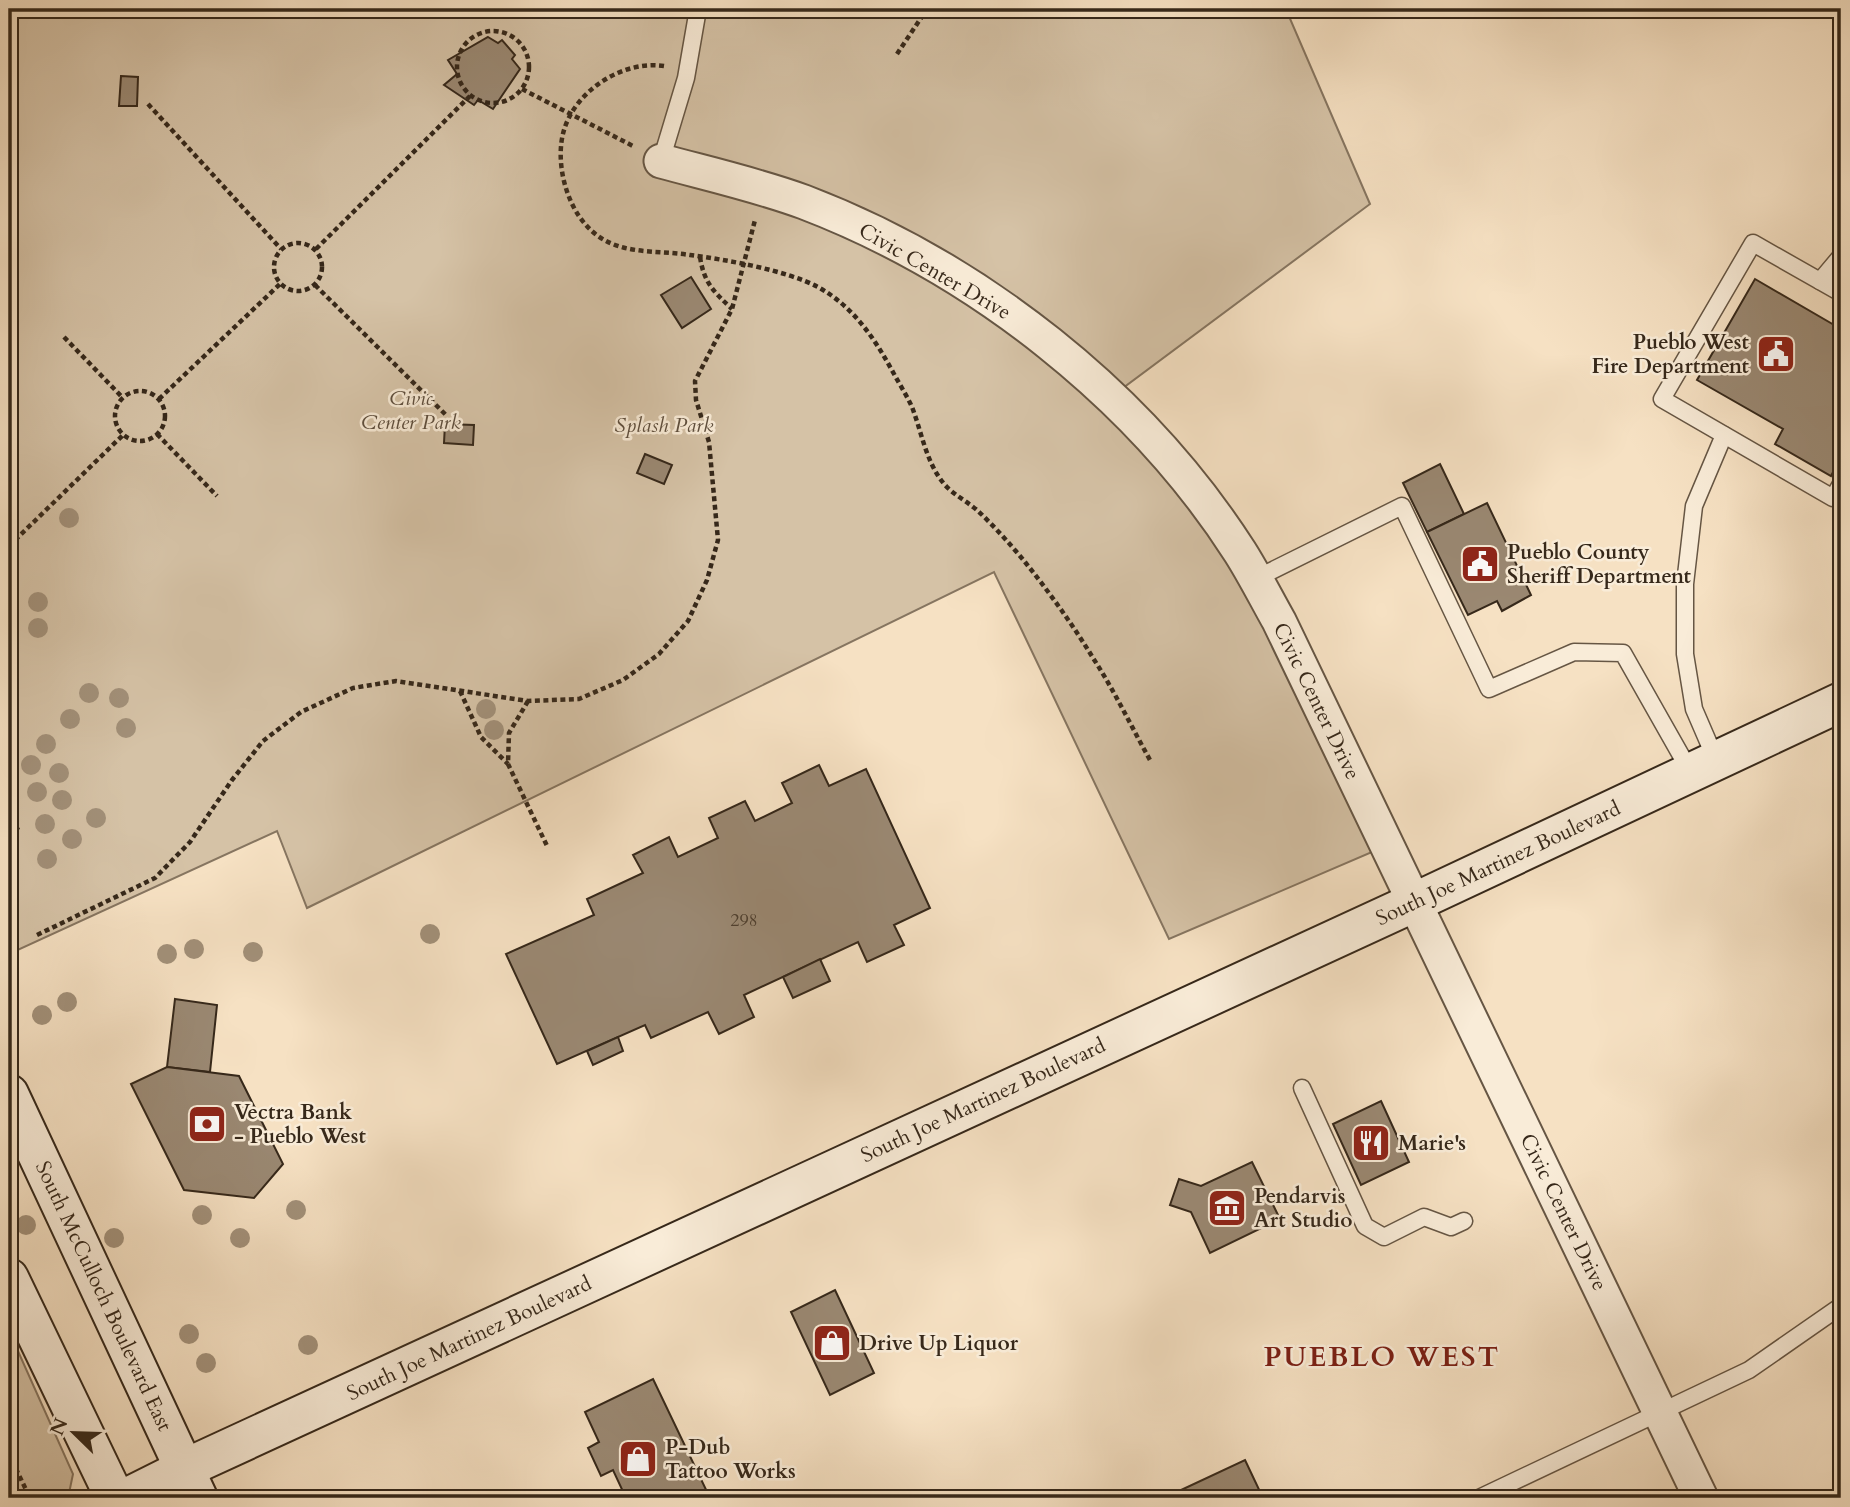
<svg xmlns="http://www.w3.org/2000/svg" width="1850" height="1507" viewBox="0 0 1850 1507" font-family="Cardo,serif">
<rect width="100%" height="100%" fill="#f6e1c3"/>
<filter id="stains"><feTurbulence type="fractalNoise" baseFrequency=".00286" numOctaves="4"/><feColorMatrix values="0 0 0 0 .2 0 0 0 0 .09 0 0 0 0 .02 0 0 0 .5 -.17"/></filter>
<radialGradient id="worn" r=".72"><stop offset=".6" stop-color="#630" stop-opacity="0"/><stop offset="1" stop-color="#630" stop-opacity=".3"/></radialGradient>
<!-- green -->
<g fill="#d5c2a6" stroke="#867560" stroke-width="2">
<path d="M9,9H1278L1288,14L1370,204L1111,397L1200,498L1386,846L1169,939L994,572L307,908L277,831L9,954Z"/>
<path d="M9,1331L73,1474L68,1498H9Z"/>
</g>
<!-- building -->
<g fill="#9a8872" stroke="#36281a" stroke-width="2">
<path d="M488,37L498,43L502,40L515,55L512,59L520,69L493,109L478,100L474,105L444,85L457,74L448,60Z"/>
<path d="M121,76L138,77L137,106H119Z"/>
<path d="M691,277L711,309L682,328L661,295Z"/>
<path d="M1755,279L1841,329V457L1831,476L1775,444L1783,429L1697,380Z"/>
<path d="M445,424L474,425L473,445L444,443Z"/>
<path d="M645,454L672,465L664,484L637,473Z"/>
<path d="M1440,464L1464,514L1427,532L1403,483Z"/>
<path d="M1487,503L1531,595L1502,611L1497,601L1468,615L1427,532Z"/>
<path d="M819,765L829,786L866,769L930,908L894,925L904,945L867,962L858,942L744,995L754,1017L719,1034L708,1012L651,1038L645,1025L557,1064L506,954L594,915L587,899L643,873L633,855L669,837L678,857L718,838L709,818L745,801L755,821L792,803L782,783Z"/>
<path d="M820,959L830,981L793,998L783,977Z"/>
<path d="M175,999L217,1005L210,1072L167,1067Z"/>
<path d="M618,1037L623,1051L593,1065L587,1051Z"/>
<path d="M167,1067L239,1076L283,1164L254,1198L184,1190L131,1084Z"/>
<path d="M1381,1101L1409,1162L1361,1185L1333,1124Z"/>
<path d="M1252,1162L1280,1219L1210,1253L1191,1212L1170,1205L1179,1179L1201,1186Z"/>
<path d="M835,1290L874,1373L830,1395L791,1312Z"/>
<path d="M653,1379L710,1498H626L613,1470L601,1476L588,1448L599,1442L585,1412Z"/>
<path d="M1245,1460L1263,1498H1164Z"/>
</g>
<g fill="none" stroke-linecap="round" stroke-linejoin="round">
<!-- lane casing -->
<g stroke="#665644" stroke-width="19">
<g id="lane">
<path d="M661,161L686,78L698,9"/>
<path d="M1820,281L1841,256"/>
<path d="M1841,293L1753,243L1662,399L1833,498L1841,484"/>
<path d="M1255,579L1402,506L1489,689L1574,652L1623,653L1691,773"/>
<path d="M1716,760L1694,709L1685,654V584L1694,506L1724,435"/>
<path d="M1302,1088L1365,1226L1384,1237L1424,1217L1451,1227L1464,1221"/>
<path d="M1479,1498L1749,1370L1841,1306"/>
</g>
</g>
<!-- street casing -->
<g stroke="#665644" stroke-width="37">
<path id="street" d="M661,161C709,174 758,185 804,202C977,268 1140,396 1240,552C1254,574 1266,598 1279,621L1701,1498"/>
</g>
<!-- secondary casing -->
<g stroke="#36281a" stroke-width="42">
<g id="secondary">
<path d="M9,1094L198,1498"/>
<path d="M9,1278L115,1498"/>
<path d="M126,1498L186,1468L1413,903L1841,702"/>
</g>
</g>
<!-- path -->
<g stroke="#36281a" stroke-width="4.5" stroke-dasharray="5 3.5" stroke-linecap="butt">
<circle cx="493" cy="67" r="36"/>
<path d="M897,54L927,9"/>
<path d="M664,66C623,60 576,90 564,130C555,160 565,202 586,225C614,257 652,249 690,255C728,260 785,270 818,287C854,307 875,339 894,374C900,385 907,396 912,407C922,433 926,463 945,485C954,495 968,502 978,511C994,526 1011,545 1025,562C1049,592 1073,625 1093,658C1114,690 1131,726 1150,760"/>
<path d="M522,89L633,146"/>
<path d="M148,104L281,249"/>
<circle cx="298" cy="267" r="24"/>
<path d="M316,249L470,96"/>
<path d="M700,257C704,283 714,292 732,309"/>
<path d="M315,285L447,416"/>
<path d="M64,337L123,398"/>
<circle cx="140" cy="416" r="25"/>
<path d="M159,399L280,284"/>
<path d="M157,434L217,496"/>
<path d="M9,546L123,435"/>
<path d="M460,691L481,737L508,764"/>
<path d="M528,701L509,733L508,764L548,848"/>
<path d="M9,812L18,830"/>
<path d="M37,935L155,878L190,842L232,780L263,741L301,712L353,688L396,681L528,701L579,699L623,680L659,654L688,621L707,580L718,540L709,442L696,400L695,381L732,309L755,220"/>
<path d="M9,1463L17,1471L30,1498"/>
</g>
<!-- lane -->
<use href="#lane" stroke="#f9ecd8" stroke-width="16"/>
<!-- street -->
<use href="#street" stroke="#f9ecd8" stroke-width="33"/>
<!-- secondary -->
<use href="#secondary" stroke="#f9ecd8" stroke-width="38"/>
</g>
<!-- trees -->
<g fill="#a29079">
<circle cx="69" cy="518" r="10"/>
<circle cx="38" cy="602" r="10"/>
<circle cx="38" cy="628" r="10"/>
<circle cx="89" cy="693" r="10"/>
<circle cx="119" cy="698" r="10"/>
<circle cx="486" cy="709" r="10"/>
<circle cx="70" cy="719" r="10"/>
<circle cx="126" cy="728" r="10"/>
<circle cx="494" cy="730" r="10"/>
<circle cx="46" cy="744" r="10"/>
<circle cx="31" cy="765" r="10"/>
<circle cx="59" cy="773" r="10"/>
<circle cx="37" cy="792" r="10"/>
<circle cx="62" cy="800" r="10"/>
<circle cx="96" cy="818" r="10"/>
<circle cx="45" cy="824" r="10"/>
<circle cx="72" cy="839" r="10"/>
<circle cx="47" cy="859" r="10"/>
<circle cx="430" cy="934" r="10"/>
<circle cx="194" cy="949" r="10"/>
<circle cx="253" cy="952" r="10"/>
<circle cx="167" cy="954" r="10"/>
<circle cx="67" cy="1002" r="10"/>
<circle cx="42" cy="1015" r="10"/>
<circle cx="296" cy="1210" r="10"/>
<circle cx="202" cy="1215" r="10"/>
<circle cx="26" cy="1225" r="10"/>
<circle cx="114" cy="1238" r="10"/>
<circle cx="240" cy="1238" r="10"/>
<circle cx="189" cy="1334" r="10"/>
<circle cx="308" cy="1345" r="10"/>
<circle cx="206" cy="1363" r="10"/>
</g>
<!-- icons -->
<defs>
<g id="civic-square" transform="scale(2.0125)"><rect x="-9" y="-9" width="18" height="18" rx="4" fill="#8f2418" stroke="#f9ecd8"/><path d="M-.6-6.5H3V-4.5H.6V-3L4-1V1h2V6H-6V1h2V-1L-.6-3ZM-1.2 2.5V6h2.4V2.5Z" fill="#fff"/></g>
<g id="bank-square" transform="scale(2.0125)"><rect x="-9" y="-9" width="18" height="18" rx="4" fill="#8f2418" stroke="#f9ecd8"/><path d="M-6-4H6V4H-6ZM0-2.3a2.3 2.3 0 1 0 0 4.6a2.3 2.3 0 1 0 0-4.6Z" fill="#fff"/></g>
<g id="restaurant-square" transform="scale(2.0125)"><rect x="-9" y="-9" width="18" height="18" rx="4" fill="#8f2418" stroke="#f9ecd8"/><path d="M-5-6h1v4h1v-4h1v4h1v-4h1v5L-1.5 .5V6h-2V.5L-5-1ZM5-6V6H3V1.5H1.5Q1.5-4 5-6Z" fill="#fff"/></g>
<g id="museum-square" transform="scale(2.0125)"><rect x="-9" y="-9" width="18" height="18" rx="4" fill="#8f2418" stroke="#f9ecd8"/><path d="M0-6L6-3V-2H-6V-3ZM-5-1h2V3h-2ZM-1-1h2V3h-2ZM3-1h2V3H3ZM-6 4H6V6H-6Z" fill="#fff"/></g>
<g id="shop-square" transform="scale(2.0125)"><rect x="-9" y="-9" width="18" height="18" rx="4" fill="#8f2418" stroke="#f9ecd8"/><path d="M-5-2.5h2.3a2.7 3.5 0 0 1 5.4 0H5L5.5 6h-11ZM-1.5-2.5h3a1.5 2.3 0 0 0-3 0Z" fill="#fff"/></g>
</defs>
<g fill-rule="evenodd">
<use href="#civic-square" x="1776" y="354"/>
<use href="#civic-square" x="1480" y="564"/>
<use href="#bank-square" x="207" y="1124"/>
<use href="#restaurant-square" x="1371" y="1143"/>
<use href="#museum-square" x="1227" y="1208"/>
<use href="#shop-square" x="832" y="1343"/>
<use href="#shop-square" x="638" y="1459"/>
</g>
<g text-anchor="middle" stroke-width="5" stroke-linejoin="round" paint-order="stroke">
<!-- number labels -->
<g font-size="18" fill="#4f4030">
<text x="744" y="926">298</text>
</g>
<!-- street labels -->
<g font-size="21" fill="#36281a" stroke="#f9ecd8">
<text transform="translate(935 271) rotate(30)" y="7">Civic Center Drive</text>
<text transform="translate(1317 701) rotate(64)" y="7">Civic Center Drive</text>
<text transform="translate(1498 863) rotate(-25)" y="7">South Joe Martinez Boulevard</text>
<text transform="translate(983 1100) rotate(-25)" y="7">South Joe Martinez Boulevard</text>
<text transform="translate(1564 1212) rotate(64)" y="7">Civic Center Drive</text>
<text transform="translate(104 1296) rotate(65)" y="7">South McCulloch Boulevard East</text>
<text transform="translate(469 1338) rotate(-25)" y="7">South Joe Martinez Boulevard</text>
</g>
<!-- poi labels -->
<g font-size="21" font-weight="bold" fill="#36281a" stroke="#f9ecd8" text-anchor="start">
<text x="1749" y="349" text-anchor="end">Pueblo West<tspan x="1749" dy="24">Fire Department</tspan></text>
<text x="1507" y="559">Pueblo County<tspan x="1507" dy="24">Sheriff Department</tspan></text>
<text x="234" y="1119">Vectra Bank<tspan x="234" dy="24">- Pueblo West</tspan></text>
<text x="1398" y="1150">Marie's</text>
<text x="1254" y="1203">Pendarvis<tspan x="1254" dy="24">Art Studio</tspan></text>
<text x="859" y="1350">Drive Up Liquor</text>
<text x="665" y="1454">P-Dub<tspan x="665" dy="24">Tattoo Works</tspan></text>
</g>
<!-- park labels -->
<g font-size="21" font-style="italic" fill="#5e4e3d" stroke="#f9ecd8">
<text x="411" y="405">Civic<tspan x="411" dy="24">Center Park</tspan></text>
<text x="664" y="432">Splash Park</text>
</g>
<!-- district labels -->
<g font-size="28" font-weight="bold" letter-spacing="2" fill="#7a1f14" stroke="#f9ecd8">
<text x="1382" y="1366">PUEBLO WEST</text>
</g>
</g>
<!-- margin -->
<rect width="1850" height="1507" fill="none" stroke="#f6e1c3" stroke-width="35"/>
<rect x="10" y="10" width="1829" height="1486" fill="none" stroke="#36281a" stroke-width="3.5"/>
<rect x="18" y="18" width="1815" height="1472" fill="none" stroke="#36281a" stroke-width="2"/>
<!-- north arrow -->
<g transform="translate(74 1433) rotate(293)" stroke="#f9ecd8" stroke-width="5" paint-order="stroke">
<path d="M0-5L12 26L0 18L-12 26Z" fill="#36281a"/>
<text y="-10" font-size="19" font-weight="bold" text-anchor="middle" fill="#36281a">N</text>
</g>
<rect width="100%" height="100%" filter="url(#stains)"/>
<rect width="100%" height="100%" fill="url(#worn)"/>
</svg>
